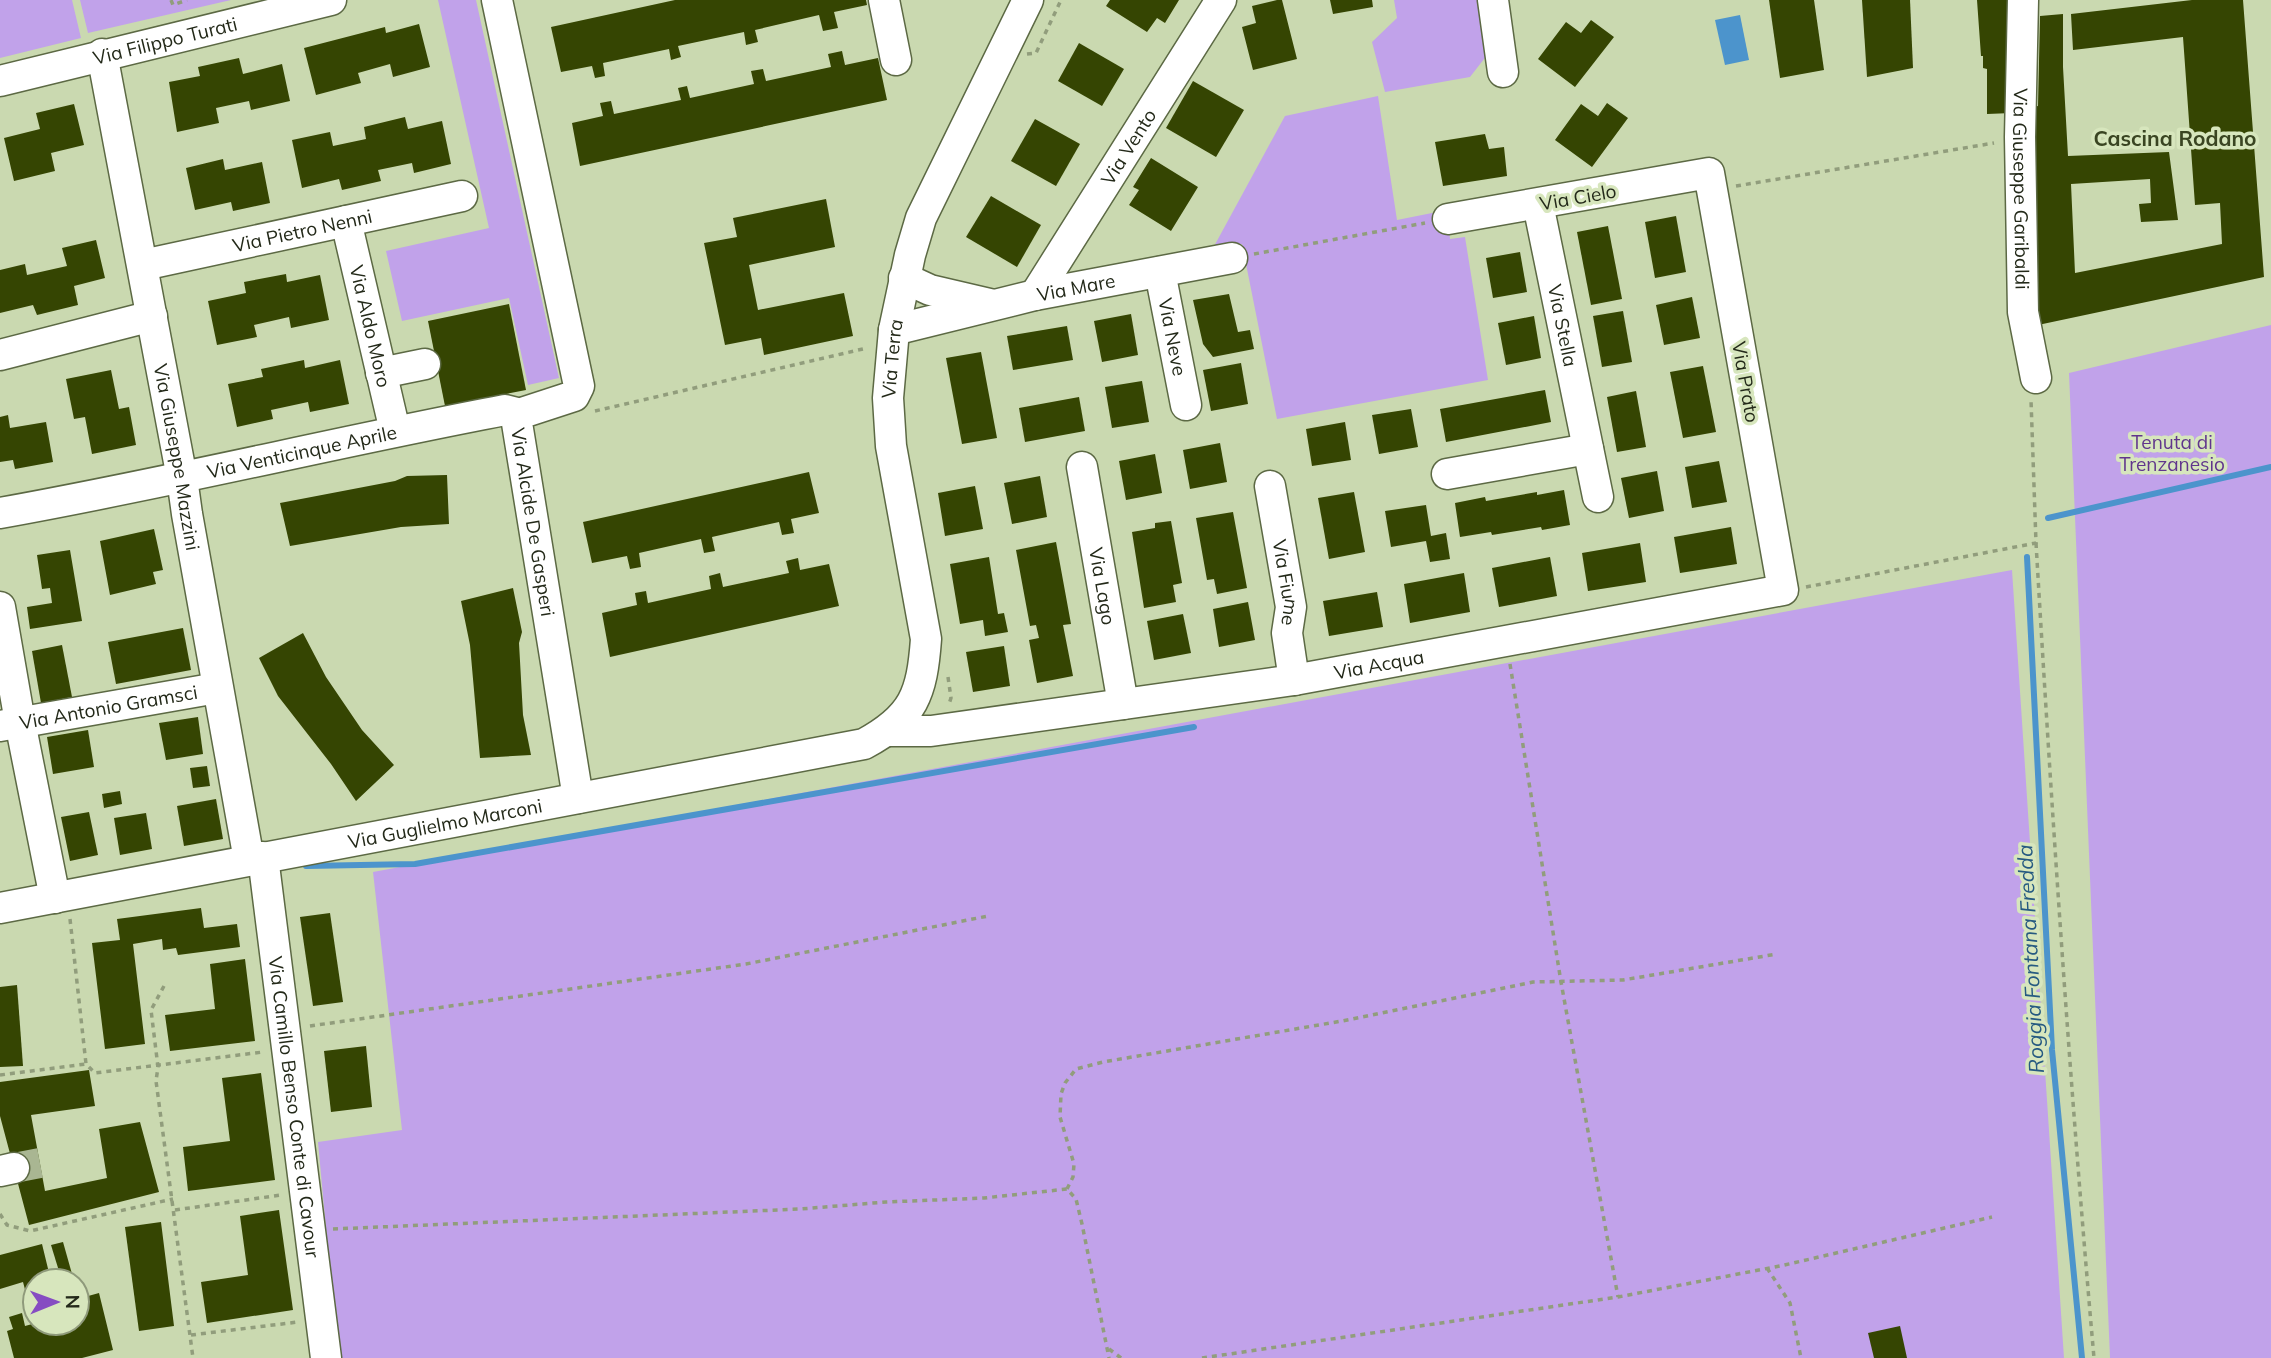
<svg xmlns="http://www.w3.org/2000/svg" width="2271" height="1358" viewBox="0 0 2271 1358" font-family="Mulish,sans-serif">
<rect width="100%" height="100%" fill="#cad9b0"/>
<!-- green -->
<g fill="#c1a2ea">
<path d="M0,0H72L81,38L0,58Z"/>
<path d="M80,0H231L88,33Z"/>
<path d="M438,0H476L559,378L528,385L509,298L402,321L386,251L489,228Z"/>
<path d="M1394,0H1485L1491,50L1470,77L1385,92L1372,42L1397,18Z"/>
<path d="M1378,96L1397,220L1447,210L1450,239L1465,237L1488,380L1277,419L1242,244L1212,250L1285,116Z"/>
<path d="M2271,325V1358H2110L2069,373Z"/>
<path d="M2012,570L2064,1358H338L318,1142L402,1130L373,872Z"/>
</g>
<!-- water -->
<path fill="#4c94cc" d="M1740,15L1749,60L1725,65L1715,20Z"/>
<g fill="none" stroke-linecap="round" stroke-linejoin="round">
<!-- stream -->
<g stroke="#4c94cc" stroke-width="6">
<path d="M2048,518L2271,467"/>
<path d="M2027,557L2052,1050L2082,1358"/>
<path d="M306,866L415,864L1194,727"/>
</g>
</g>
<!-- building -->
<g fill="#354502">
<path d="M675,0H866L867,5L834,12L838,28L823,31L819,15L755,30L758,42L746,45L744,32L678,46L681,57L671,60L669,49L603,63L605,76L595,78L592,66L561,72L551,27Z"/>
<path d="M1110,0H1179L1165,23L1157,18L1147,32L1106,6Z"/>
<path d="M1277,0H1282L1297,59L1253,70L1242,27L1256,23L1252,6Z"/>
<path d="M1330,0H1372L1373,7L1333,14Z"/>
<path d="M1769,0H1814L1824,70L1780,78Z"/>
<path d="M1862,0H1910L1913,68L1867,77Z"/>
<path d="M1977,0H2017L2012,113L1987,114V69L1983,68V56H1981Z"/>
<path d="M2192,0H2243L2264,277L2038,325L2033,107L2038,106L2040,16L2063,14V67L2068,156L2169,152L2178,220L2141,222L2139,204L2151,203L2150,179L2071,184L2075,273L2222,244L2220,203L2195,205L2183,37L2073,50L2071,14Z"/>
<path d="M1591,20L1614,37L1575,87L1538,59L1566,22L1581,33Z"/>
<path d="M419,24L430,67L393,77L390,64L358,73L361,83L316,95L304,48L385,27L386,33Z"/>
<path d="M1079,43L1124,69L1102,106L1058,81Z"/>
<path d="M842,51L845,65L878,58L887,100L580,166L572,123L603,116L600,103L611,101L614,114L681,100L678,88L687,86L690,98L754,84L751,71L763,69L766,81L831,67L828,54Z"/>
<path d="M239,58L243,74L282,64L290,101L251,110L249,101L216,108L219,123L177,132L169,82L200,76L198,67Z"/>
<path d="M1193,81L1244,110L1216,157L1166,128Z"/>
<path d="M1607,103L1628,118L1592,167L1555,140L1581,104L1598,116Z"/>
<path d="M74,104L84,145L51,153L55,171L14,181L4,138L40,129L36,113Z"/>
<path d="M405,117L408,129L442,121L451,164L414,173L412,163L378,170L381,181L342,190L339,179L302,188L292,140L330,132L333,146L366,139L364,127Z"/>
<path d="M1035,119L1080,144L1056,186L1011,161Z"/>
<path d="M1485,134L1489,149L1504,147L1507,176L1443,186L1435,142Z"/>
<path d="M1151,158L1198,187L1171,231L1129,205L1139,190L1133,187Z"/>
<path d="M223,159L225,170L262,162L270,203L233,211L231,202L195,210L186,168Z"/>
<path d="M991,196L1041,225L1017,267L966,237Z"/>
<path d="M826,199L835,247L749,265L758,310L844,293L853,336L764,355L761,338L725,345L704,243L737,237L733,218Z"/>
<path d="M1676,216L1686,272L1655,278L1645,222Z"/>
<path d="M1608,226L1622,299L1591,305L1577,232Z"/>
<path d="M96,240L105,278L74,286L78,305L37,315L33,305L0,313V270L25,264L27,275L67,266L62,248Z"/>
<path d="M1520,252L1527,292L1493,298L1486,258Z"/>
<path d="M286,274L287,282L320,275L329,320L291,328L289,317L254,325L257,337L217,345L208,301L246,293L244,282Z"/>
<path d="M1229,294L1238,332L1250,330L1254,349L1213,357L1203,344L1193,300Z"/>
<path d="M1692,297L1700,338L1664,345L1656,305Z"/>
<path d="M509,304L526,390L445,406L428,321Z"/>
<path d="M1623,311L1632,362L1602,367L1593,316Z"/>
<path d="M1131,314L1138,355L1102,362L1094,321Z"/>
<path d="M1534,316L1541,358L1506,365L1498,323Z"/>
<path d="M1067,326L1073,360L1013,370L1007,336Z"/>
<path d="M981,352L997,438L962,444L946,358Z"/>
<path d="M304,360L305,368L340,360L349,404L310,412L308,402L271,410L273,419L237,427L228,384L263,377L261,369Z"/>
<path d="M1241,363L1248,404L1211,411L1203,370Z"/>
<path d="M1703,366L1716,432L1683,438L1670,372Z"/>
<path d="M111,370L119,409L129,407L136,445L92,454L85,417L74,419L66,379Z"/>
<path d="M1142,381L1149,422L1112,428L1105,387Z"/>
<path d="M1545,390L1551,422L1446,442L1440,409Z"/>
<path d="M1636,391L1646,447L1617,452L1607,397Z"/>
<path d="M1079,397L1085,431L1025,442L1019,408Z"/>
<path d="M1411,409L1418,447L1379,454L1372,415Z"/>
<path d="M8,415L10,428L46,422L53,462L15,469L13,460L0,462V417Z"/>
<path d="M1345,422L1351,460L1312,466L1306,429Z"/>
<path d="M1220,443L1227,482L1190,489L1183,450Z"/>
<path d="M1155,454L1162,493L1126,500L1119,461Z"/>
<path d="M1719,461L1727,502L1692,508L1685,467Z"/>
<path d="M1657,471L1664,511L1629,518L1621,478Z"/>
<path d="M809,472L819,513L791,519L794,533L782,535L779,522L712,537L715,551L704,553L701,539L639,553L641,567L630,569L627,556L592,563L583,522Z"/>
<path d="M447,475L449,524L401,527L290,546L280,503L395,481L407,476Z"/>
<path d="M1040,476L1047,517L1012,524L1004,483Z"/>
<path d="M975,486L983,529L945,536L938,493Z"/>
<path d="M1564,490L1570,525L1542,530L1541,527L1492,535L1491,532L1460,537L1455,503L1485,497L1486,501L1537,492V495Z"/>
<path d="M1354,492L1365,552L1329,559L1318,498Z"/>
<path d="M1426,505L1431,536L1446,533L1450,559L1430,562L1426,541L1391,547L1385,511Z"/>
<path d="M1233,512L1247,588L1217,594L1214,579L1207,580L1196,518Z"/>
<path d="M1171,521L1182,583L1173,585L1176,602L1144,608L1132,532L1155,528V523Z"/>
<path d="M1731,527L1737,564L1680,573L1674,537Z"/>
<path d="M154,529L163,570L153,572L156,584L110,595L100,541Z"/>
<path d="M1056,542L1071,624L1063,625L1073,676L1037,683L1029,640L1039,638L1036,625L1030,626L1016,550Z"/>
<path d="M1640,543L1646,582L1588,591L1582,553Z"/>
<path d="M70,550L82,621L30,629L27,607L52,603L50,588L42,589L37,555Z"/>
<path d="M989,557L998,614L1004,613L1008,632L985,636L983,620L960,624L950,564Z"/>
<path d="M1550,557L1557,596L1499,607L1492,568Z"/>
<path d="M798,558L800,570L829,564L839,606L610,657L602,613L637,605L635,593L646,591L648,603L711,589L709,576L720,573L723,587L789,573L786,561Z"/>
<path d="M1464,573L1470,612L1410,623L1404,584Z"/>
<path d="M513,588L522,632L519,643L523,715L531,755L480,758L470,645L461,601Z"/>
<path d="M1377,592L1383,627L1329,636L1323,601Z"/>
<path d="M1248,602L1255,640L1219,647L1213,609Z"/>
<path d="M1183,614L1191,653L1154,660L1147,621Z"/>
<path d="M183,628L191,670L116,684L108,642Z"/>
<path d="M303,633L326,677L362,730L394,765L356,801L331,764L278,696L259,658Z"/>
<path d="M62,645L72,697L41,703L32,651Z"/>
<path d="M1004,646L1010,686L973,692L966,652Z"/>
<path d="M198,717L203,754L166,760L159,723Z"/>
<path d="M88,730L94,767L53,774L47,737Z"/>
<path d="M207,766L210,786L193,788L190,768Z"/>
<path d="M120,791L122,804L104,808L102,794Z"/>
<path d="M216,799L223,839L184,846L177,806Z"/>
<path d="M89,812L98,855L70,861L61,817Z"/>
<path d="M146,813L152,849L120,855L114,818Z"/>
<path d="M201,908L204,928L237,924L240,947L178,955L176,948L163,950L162,939L133,944L145,1044L105,1049L92,943L120,940L117,919Z"/>
<path d="M330,913L343,1002L313,1006L300,917Z"/>
<path d="M245,959L255,1041L170,1051L165,1015L215,1009L210,964Z"/>
<path d="M17,985L23,1066L0,1067V987Z"/>
<path d="M366,1046L372,1107L331,1112L324,1051Z"/>
<path d="M89,1070L95,1106L31,1115L45,1191L107,1178L99,1129L140,1122L159,1192L29,1225L0,1116V1082Z"/>
<path d="M261,1073L275,1180L188,1191L183,1147L230,1141L222,1078Z"/>
<path d="M279,1210L293,1310L207,1323L201,1282L248,1275L240,1216Z"/>
<path d="M161,1222L174,1326L139,1331L125,1227Z"/>
<path d="M63,1242L74,1281H62L51,1245Z"/>
<path d="M42,1244L51,1281H35V1311L31,1312L23,1282L0,1289V1255Z"/>
<path d="M99,1293L113,1350L82,1358H14L7,1331L13,1329L9,1317L22,1313L25,1326L36,1323H77V1312L84,1311L81,1298Z"/>
<path d="M1900,1326L1907,1358H1874L1868,1333Z"/>
</g>
<g fill="none" stroke-linecap="round" stroke-linejoin="round">
<!-- minor-tunnel -->
<path stroke="#a9b692" stroke-width="30" stroke-dasharray="30 15" stroke-linecap="butt" d="M14,1168L40,1163"/>
<!-- minor casing -->
<g stroke="#5c6944" stroke-width="33">
<g id="minor">
<path id="s1" d="M497,0L579,386L574,396L525,412L521,414L517,423L578,798"/>
<path d="M884,0L896,60"/>
<path d="M1493,0L1503,72"/>
<path id="s2" d="M2023,0L2020,137L2023,312L2036,378"/>
<path id="s3" d="M102,54L182,478L187,514L249,860"/>
<path id="s4" d="M0,81L331,0"/>
<path id="s5" d="M1538,204L1598,497"/>
<path id="s6" d="M346,221L395,431"/>
<path id="s7" d="M143,265L462,196"/>
<path id="s8" d="M1160,272L1186,405"/>
<path d="M904,278L930,290L990,304"/>
<path id="s9" d="M1035,295L1221,0"/>
<path id="s10" d="M894,330L1035,295L1232,258"/>
<path d="M0,355L152,316"/>
<path d="M381,373L425,364"/>
<path id="s11" d="M1082,467L1123,704"/>
<path d="M1447,474L1588,449"/>
<path id="s12" d="M1270,486L1291,607L1287,633L1294,680"/>
<path id="s13" d="M0,513C169,483 336,442 505,410L521,414"/>
<path d="M0,607L20,722L55,898"/>
<path id="s14" d="M0,726L217,688"/>
<path id="s15" d="M889,731H931L1294,680L1783,590L1709,173L1448,219"/>
<path id="s16" d="M263,857L326,1358"/>
<path id="s17" d="M0,908L864,744C914,717 922,694 926,639L891,446L888,398L894,330L910,255L921,218L1028,0"/>
<path d="M0,1171L14,1168"/>
</g>
</g>
<!-- path -->
<g stroke="#919d7c" stroke-width="3.5" stroke-dasharray="5 5" stroke-linecap="butt">
<path d="M171,0L173,5L187,0"/>
<path d="M1027,54L1036,53L1061,0"/>
<path d="M1736,186L1994,143"/>
<path d="M1254,254L1425,223"/>
<path d="M595,411L867,348"/>
<path d="M2036,543C2052,815 2070,1087 2094,1358"/>
<path d="M1806,587L2036,543L2031,400"/>
<path d="M1510,664L1561,982L1618,1297"/>
<path d="M948,677L951,698L949,704"/>
<path d="M70,919L86,1064L95,1073L263,1052"/>
<path d="M164,986L151,1010L158,1067L156,1081L193,1358"/>
<path d="M310,1026L746,964L988,916"/>
<path d="M0,1075L86,1064"/>
<path d="M1067,1189L1073,1177L1074,1164L1060,1117L1061,1094L1065,1083L1076,1069L1103,1062L1342,1021L1533,982L1623,980L1777,954"/>
<path d="M175,1210L281,1195"/>
<path d="M0,1214L7,1225L30,1231L173,1199"/>
<path d="M333,1229L800,1209L886,1202L984,1198L1067,1189L1076,1199L1082,1224L1109,1358"/>
<path d="M1767,1268L1790,1303L1801,1358"/>
<path d="M191,1335L298,1322"/>
<path d="M1109,1349L1121,1358"/>
<path d="M1202,1358L1618,1297L1780,1266L1992,1217"/>
</g>
<!-- minor -->
<use href="#minor" stroke="#fff" stroke-width="30"/>
</g>
<g text-anchor="middle" stroke-width="7" stroke-linejoin="round" paint-order="stroke">
<!-- street labels -->
<g font-size="19" fill="#232919" stroke="#d7e6bd">
<text dy="7" stroke="none"><textPath href="#s4" startOffset="170">Via Filippo Turati</textPath></text>
<text dy="7" stroke="none"><textPath href="#s9" startOffset="175">Via Vento</textPath></text>
<text dy="7" stroke="none"><textPath href="#s2" startOffset="189">Via Giuseppe Garibaldi</textPath></text>
<text transform="translate(1578 197) rotate(-10)" y="7">Via Cielo</text>
<text dy="7" stroke="none"><textPath href="#s7" startOffset="163">Via Pietro Nenni</textPath></text>
<text dy="7" stroke="none"><textPath href="#s10" startOffset="187">Via Mare</textPath></text>
<text dy="7" stroke="none"><textPath href="#s6" startOffset="108">Via Aldo Moro</textPath></text>
<text dy="7" stroke="none"><textPath href="#s5" startOffset="124">Via Stella</textPath></text>
<text dy="7" stroke="none"><textPath href="#s8" startOffset="66">Via Neve</textPath></text>
<text dy="7" stroke="none"><textPath href="#s17" startOffset="1293">Via Terra</textPath></text>
<text transform="translate(1746 382) rotate(80)" y="7">Via Prato</text>
<text dy="7" stroke="none"><textPath href="#s13" startOffset="308">Via Venticinque Aprile</textPath></text>
<text dy="7" stroke="none"><textPath href="#s3" startOffset="410">Via Giuseppe Mazzini</textPath></text>
<text dy="7" stroke="none"><textPath href="#s1" startOffset="572">Via Alcide De Gasperi</textPath></text>
<text dy="7" stroke="none"><textPath href="#s12" startOffset="98">Via Fiume</textPath></text>
<text dy="7" stroke="none"><textPath href="#s11" startOffset="121">Via Lago</textPath></text>
<text dy="7" stroke="none"><textPath href="#s15" startOffset="495">Via Acqua</textPath></text>
<text dy="7" stroke="none"><textPath href="#s14" startOffset="110">Via Antonio Gramsci</textPath></text>
<text dy="7" stroke="none"><textPath href="#s17" startOffset="453">Via Guglielmo Marconi</textPath></text>
<text dy="7" stroke="none"><textPath href="#s16" startOffset="252">Via Camillo Benso Conte di Cavour</textPath></text>
</g>
<!-- park labels -->
<g font-size="19" fill="#60358c" stroke="#d7e6bd">
<text x="2172" y="449">Tenuta di<tspan x="2172" dy="22">Trenzanesio</tspan></text>
</g>
<!-- neighbourhood labels -->
<g font-size="21" font-weight="bold" fill="#3a4522" stroke="#d7e6bd">
<text x="2175" y="146">Cascina Rodano</text>
</g>
<!-- water labels -->
<g font-size="21" font-style="italic" fill="#265a81" stroke="#d7e6bd">
<text transform="translate(2031 959) rotate(-93)" y="7">Roggia Fontana Fredda</text>
</g>
</g>
<!-- north arrow -->
<g transform="translate(56 1302) rotate(89)"><circle r="33" fill="#d7e6bd" stroke="#8f9a7b" stroke-width="2"/>
<path d="M0-5L12 26L0 18L-12 26Z" fill="#864cc2"/>
<text y="-10" font-size="19" font-weight="bold" text-anchor="middle" fill="#232919">N</text>
</g>
</svg>
